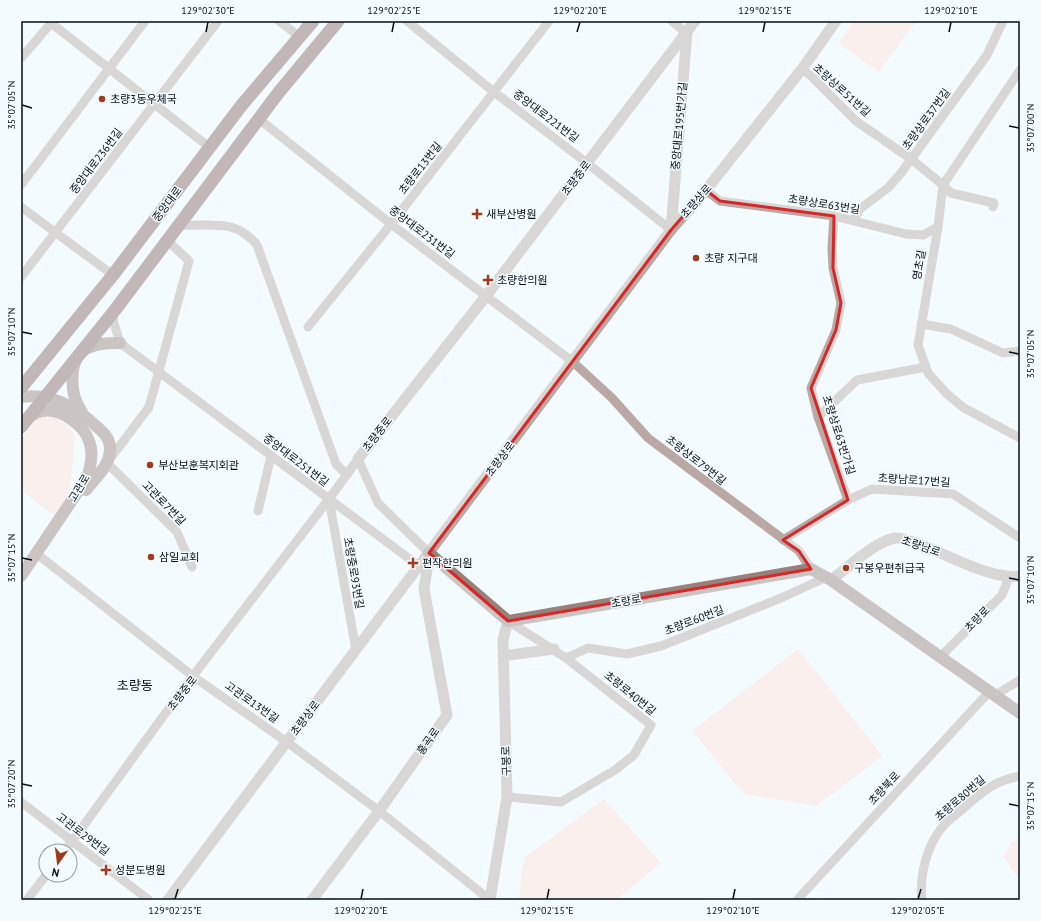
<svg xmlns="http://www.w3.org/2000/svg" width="1041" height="921" viewBox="0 0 1041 921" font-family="'PT Sans','Noto Sans KR',sans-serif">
<rect width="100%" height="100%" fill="#f4fbff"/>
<!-- green -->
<g fill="#fee2da">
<path d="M854,21H916L879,72L838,43Z"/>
<path d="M39,416L54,417L70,427L75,437L70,492L54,515L21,491V440Z"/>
<path d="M798,649L883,756L816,806L744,794L692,731Z"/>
<path d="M604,799L661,863L616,900H519L521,874L525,857Z"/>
<path d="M1020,837V880L1003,857L1011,843Z"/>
</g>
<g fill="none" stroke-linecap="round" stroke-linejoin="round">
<!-- minor -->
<g stroke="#b9a8a4" stroke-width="9">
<path d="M279,21L300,37"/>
<path d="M407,21L494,92L587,163L671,230"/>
<path d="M672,21L686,33"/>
<path d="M51,23L209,147"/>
<path d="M21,58L53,21"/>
<path d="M802,69L811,76L856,121L911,159L943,185L951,193L994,203L993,207"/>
<path d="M1020,70L943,185L938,227L918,345L928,373L946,393L964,408L1020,438"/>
<path d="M259,119L391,224L573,362L612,398L648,438L799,551L811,569"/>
<path d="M21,185L145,21"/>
<path d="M706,190L720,201L834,216L906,234L923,235L938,227"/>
<path d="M21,207L113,275"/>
<path d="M834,216L832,248L833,268L841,303L836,330L811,388L818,417L848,500"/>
<path d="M853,220L860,209L889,187L901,173L987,55L1003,21"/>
<path d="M179,225C210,227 234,217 257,245L336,464L347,475"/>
<path d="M167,240L189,261L149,407L107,463L177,532L192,567"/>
<path d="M21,277L218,21"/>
<path d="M114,311L113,320L120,343L419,566"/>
<path d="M921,324L951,329L1003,353L1020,351"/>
<path d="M308,327L391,224L549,21"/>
<path d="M818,417L857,380L926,367"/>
<path d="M329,499L356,650"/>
<path d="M258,511L271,456"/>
<path d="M783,540L848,500L872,489L953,494L1020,538"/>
<path d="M37,554L194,677L287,742L379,811L490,900"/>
<path d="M940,657L1002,595L1009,577"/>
<path d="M566,658L588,648L627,654L661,646L781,598L827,577"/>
<path d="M995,695L1020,680"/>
<path d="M507,797L561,802L615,770L634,755L651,725L566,658L508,621"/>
<path d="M21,802L149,900"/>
<path d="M65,851L186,685L329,499L358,459L378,503L429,553"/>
<path d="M27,900L46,875"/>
<path d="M797,900L989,692"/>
<path d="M922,900C919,876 927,844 944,825C951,818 960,812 967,805C986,789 995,781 1020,776"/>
</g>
<!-- tertiary -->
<g stroke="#b9a8a4" stroke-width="11">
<path d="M671,230L687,32"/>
<path d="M358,459L486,296L695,21"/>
<path d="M831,580C849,567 874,542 895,538C900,537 908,541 913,542C945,552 987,580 1020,576"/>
<path d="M503,656L554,649"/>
<path d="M168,900L671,230L706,190L802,69L836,21"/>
<path d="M312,900L379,811L447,715L424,589L429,556"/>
<path d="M490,900L507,797L503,640L508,621"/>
</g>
<!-- secondary -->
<g stroke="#98817b" stroke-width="12">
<path d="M21,397C51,393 75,406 96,426C103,432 110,438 110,448C110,466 96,477 86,490"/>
<path d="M82,412C70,396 67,361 86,349C96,343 109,343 120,343"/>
<path d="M429,553L508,621L811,569L831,580L1020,713"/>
<path d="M21,576L87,478C91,466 94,453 89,441C84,425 60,408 43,411C38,411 33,415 29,417"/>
</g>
<!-- primary -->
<g stroke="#81655e" stroke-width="13">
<path d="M21,388L113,275L241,106L313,21"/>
<path d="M21,427L115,310L279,92L338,21"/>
</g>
</g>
<!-- marked area -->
<path d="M0 0H1041V921H0ZM706,190L720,201L834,216L833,268L841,303L836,330L811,388L848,500L783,540L799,551L811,569L508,621L429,553L671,230Z" fill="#f4fbff" fill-opacity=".55" fill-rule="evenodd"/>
<path fill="none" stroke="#d62828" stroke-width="3" stroke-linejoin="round" d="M706,190L720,201L834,216L833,268L841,303L836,330L811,388L848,500L783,540L799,551L811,569L508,621L429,553L671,230Z"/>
<!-- ticks -->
<path fill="none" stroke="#040e15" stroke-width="1.5" d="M206,32L208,22M392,32L394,22M577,32L580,22M763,32L765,22M949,32L951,22M22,105L32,108M1009,126L1019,128M22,332L32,334M1009,352L1019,354M22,558L32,560M1009,578L1019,580M22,784L32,786M1009,804L1019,806M175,899L178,889M361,899L363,889M547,899L549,889M733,899L735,889M918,899L921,889"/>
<!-- markers -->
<g fill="#a1391c" stroke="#f4fbff" stroke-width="1.5">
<circle cx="102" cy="99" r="4"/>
<path d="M475 208h4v4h4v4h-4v4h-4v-4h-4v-4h4z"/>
<circle cx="696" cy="258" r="4"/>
<path d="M486 274h4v4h4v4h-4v4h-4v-4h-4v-4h4z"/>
<circle cx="150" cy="465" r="4"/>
<circle cx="151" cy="557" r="4"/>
<path d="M411 557h4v4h4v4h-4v4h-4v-4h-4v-4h4z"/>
<circle cx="846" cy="568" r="4"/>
<path d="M104 864h4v4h4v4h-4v4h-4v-4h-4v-4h4z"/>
</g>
<g text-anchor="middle" stroke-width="3" stroke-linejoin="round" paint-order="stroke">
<!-- street labels -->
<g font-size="11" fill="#040e15" stroke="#f4fbff">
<text transform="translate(842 90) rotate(42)" y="4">초량상로51번길</text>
<text transform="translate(546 116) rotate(37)" y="4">중앙대로221번길</text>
<text transform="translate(926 119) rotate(-54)" y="4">초량상로37번길</text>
<text transform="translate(679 126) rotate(-85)" y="4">중앙대로195번가길</text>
<text transform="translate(96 161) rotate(-53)" y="4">중앙대로236번길</text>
<text transform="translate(420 168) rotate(-52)" y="4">초량로13번길</text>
<text transform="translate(576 178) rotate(-53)" y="4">초량중로</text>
<text transform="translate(696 201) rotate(-49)" y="4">초량상로</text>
<text transform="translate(167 204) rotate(-53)" y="4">중앙대로</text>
<text transform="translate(824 204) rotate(9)" y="4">초량상로63번길</text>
<text transform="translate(422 232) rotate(37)" y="4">중앙대로231번길</text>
<text transform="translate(919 265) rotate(-80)" y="4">영초길</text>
<text transform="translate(377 434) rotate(-52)" y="4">초량중로</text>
<text transform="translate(839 435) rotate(72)" y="4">초량상로63번가길</text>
<text transform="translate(500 459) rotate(-53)" y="4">초량상로</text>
<text transform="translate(296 460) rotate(37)" y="4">중앙대로251번길</text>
<text transform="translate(696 460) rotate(38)" y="4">초량상로79번길</text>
<text transform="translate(914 480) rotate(4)" y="4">초량남로17번길</text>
<text transform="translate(79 488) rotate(-59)" y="4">고관로</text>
<text transform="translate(164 503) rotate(46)" y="4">고관로7번길</text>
<text transform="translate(921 546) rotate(19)" y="4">초량남로</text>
<text transform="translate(354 573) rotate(80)" y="4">초량중로93번길</text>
<text transform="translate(626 601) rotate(-11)" y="4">초량로</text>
<text transform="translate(977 619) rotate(-46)" y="4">초량로</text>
<text transform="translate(694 620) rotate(-21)" y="4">초량로60번길</text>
<text transform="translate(182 693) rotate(-52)" y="4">초량중로</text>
<text transform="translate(630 693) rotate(39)" y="4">초량로40번길</text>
<text transform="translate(252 702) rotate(35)" y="4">고관로13번길</text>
<text transform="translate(305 718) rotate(-53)" y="4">초량상로</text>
<text transform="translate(428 741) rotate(-55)" y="4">홍곡로</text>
<text transform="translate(506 761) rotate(-92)" y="4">구봉로</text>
<text transform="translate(884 788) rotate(-47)" y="4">초량북로</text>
<text transform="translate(960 798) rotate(-41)" y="4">초량로80번길</text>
<text transform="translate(83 834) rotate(37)" y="4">고관로29번길</text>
</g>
<!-- poi labels -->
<g font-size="11" fill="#040e15" stroke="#f4fbff" text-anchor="start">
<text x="110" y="103">초량3동우체국</text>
<text x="486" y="218">새부산병원</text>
<text x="704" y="262">초량 지구대</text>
<text x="497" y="284">초량한의원</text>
<text x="158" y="469">부산보훈복지회관</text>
<text x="159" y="561">삼일교회</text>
<text x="422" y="567">편작한의원</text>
<text x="854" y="572">구봉우편취급국</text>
<text x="115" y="874">성분도병원</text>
</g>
<!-- quarter labels -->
<g font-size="13" fill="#040e15" stroke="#f4fbff">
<text x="135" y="690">초량동</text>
</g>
</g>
<!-- border -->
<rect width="1041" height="921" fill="none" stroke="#f4fbff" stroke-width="44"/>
<!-- north arrow -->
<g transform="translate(58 863) rotate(194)"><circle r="19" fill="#f4fbff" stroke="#949ca1"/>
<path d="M0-3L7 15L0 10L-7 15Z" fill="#a1391c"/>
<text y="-6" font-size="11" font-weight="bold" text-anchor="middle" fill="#040e15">N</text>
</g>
<rect x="22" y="22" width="997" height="877" fill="none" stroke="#040e15" stroke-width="1.5"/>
<g font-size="10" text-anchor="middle" fill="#040e15">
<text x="208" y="14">129°02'30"E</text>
<text x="394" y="14">129°02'25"E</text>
<text x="580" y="14">129°02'20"E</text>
<text x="765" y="14">129°02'15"E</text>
<text x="951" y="14">129°02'10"E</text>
<text transform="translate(11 105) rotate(-90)" y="4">35°07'05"N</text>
<text transform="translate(1030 128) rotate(-90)" y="4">35°07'00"N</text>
<text transform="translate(11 332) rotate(-90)" y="4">35°07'10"N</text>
<text transform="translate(1030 354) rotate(-90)" y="4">35°07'05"N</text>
<text transform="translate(11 558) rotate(-90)" y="4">35°07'15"N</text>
<text transform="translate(1030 580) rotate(-90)" y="4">35°07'10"N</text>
<text transform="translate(11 784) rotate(-90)" y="4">35°07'20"N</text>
<text transform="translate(1030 806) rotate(-90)" y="4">35°07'15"N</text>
<text x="175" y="914">129°02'25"E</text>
<text x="361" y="914">129°02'20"E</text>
<text x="547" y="914">129°02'15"E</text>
<text x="733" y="914">129°02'10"E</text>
<text x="918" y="914">129°02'05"E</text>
</g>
</svg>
